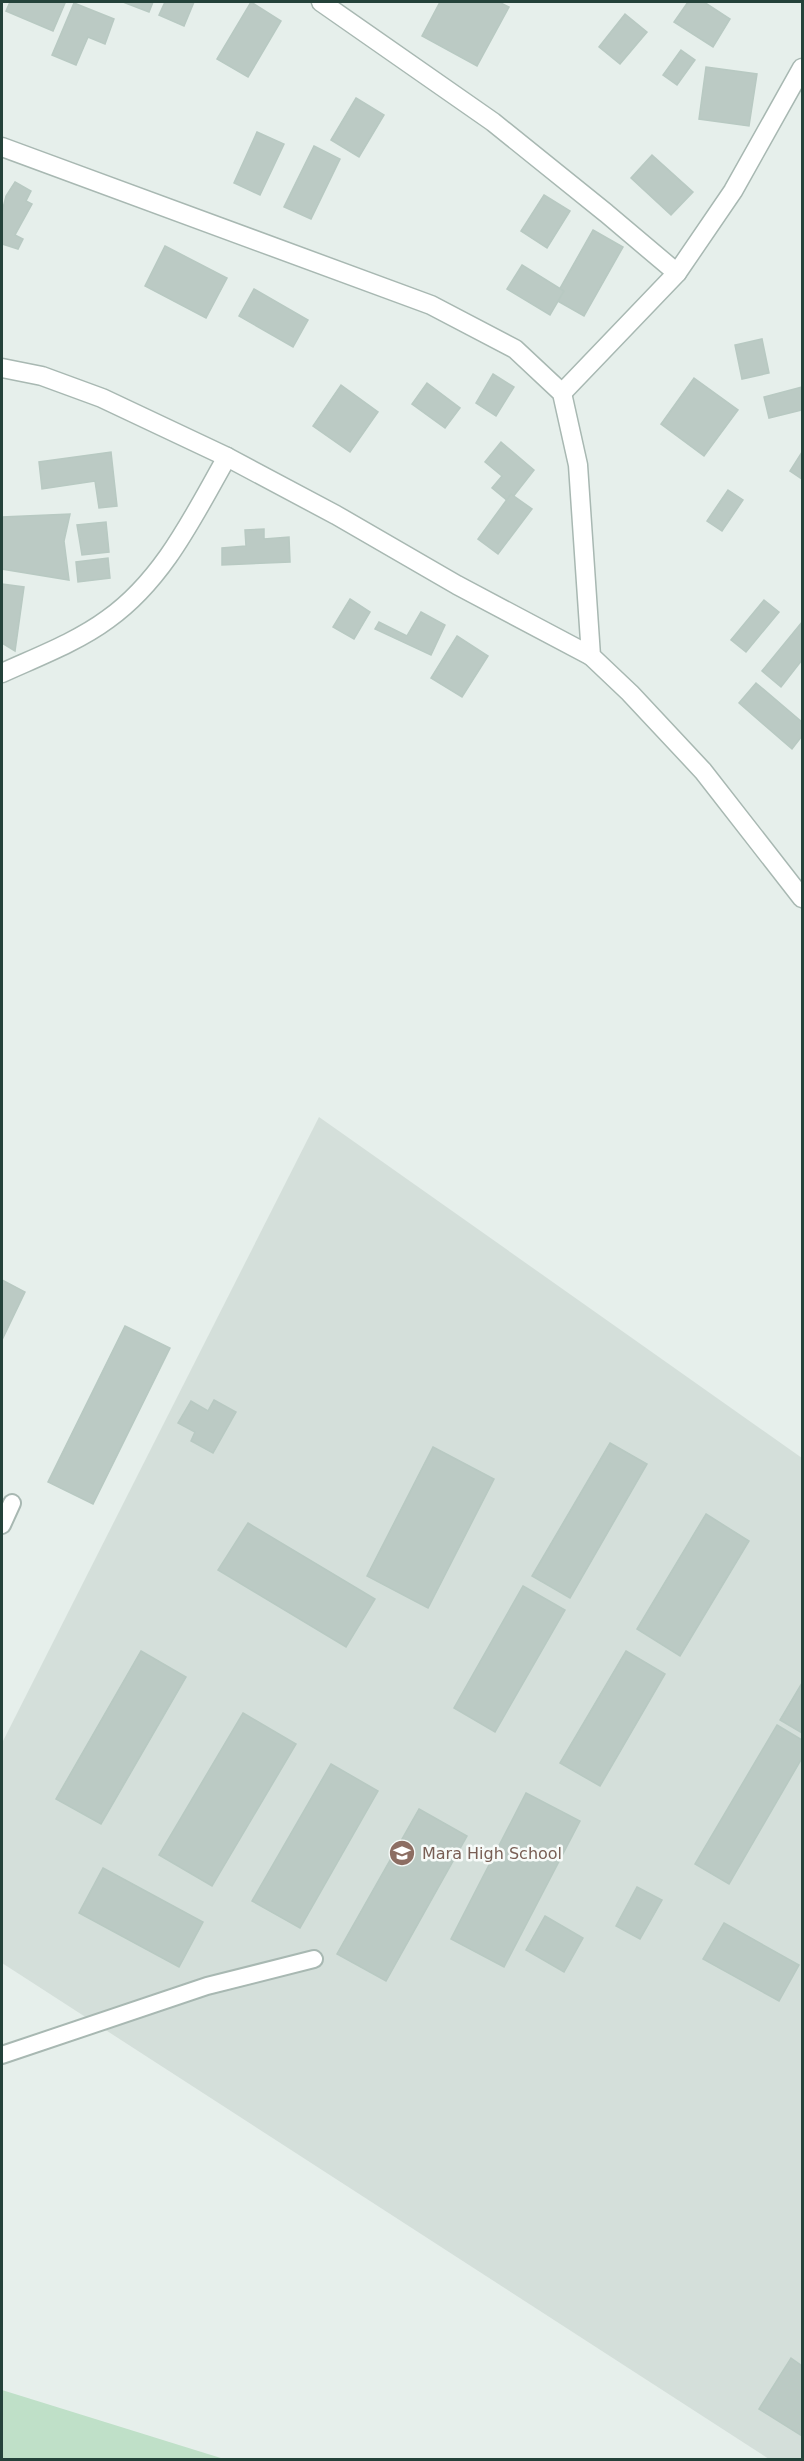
<svg xmlns="http://www.w3.org/2000/svg" width="804" height="2461" viewBox="0 0 804 2461" font-family="'DejaVu Sans',sans-serif">
<rect width="100%" height="100%" fill="#e6efeb"/>
<!-- built -->
<path fill="#d4dfda" d="M319,1117L802,1458V2459H769L2,1963V1743Z"/>
<!-- green -->
<path fill="#bfe0c8" d="M2,2390L224,2459H2Z"/>
<!-- building -->
<g fill="#bbcac4" stroke="#b8c9c2" stroke-width="1.5">
<path d="M10,2H61L65,3L53,31L6,11Z"/>
<path d="M123,2H153L149,12Z"/>
<path d="M165,2H194L184,26L159,15Z"/>
<path d="M251,2L281,21L248,77L217,59Z"/>
<path d="M440,2H499L509,7L477,66L422,36Z"/>
<path d="M688,2H704L730,19L713,47L674,22Z"/>
<path d="M74,3L114,19L105,44L88,37L76,65L52,55Z"/>
<path d="M625,14L647,32L620,64L599,47Z"/>
<path d="M681,50L695,60L677,85L663,75Z"/>
<path d="M706,67L757,74L749,126L699,119Z"/>
<path d="M356,98L384,115L359,157L331,140Z"/>
<path d="M257,132L284,144L260,195L234,183Z"/>
<path d="M314,146L340,159L311,219L284,207Z"/>
<path d="M652,155L693,192L671,215L631,178Z"/>
<path d="M15,182L31,191L26,201L32,204L15,235L23,239L18,249L2,244V212L6,196Z"/>
<path d="M544,195L570,211L547,248L521,231Z"/>
<path d="M593,230L623,247L584,316L554,299Z"/>
<path d="M165,246L227,278L206,318L145,286Z"/>
<path d="M522,265L564,291L550,315L507,289Z"/>
<path d="M254,289L308,320L293,347L239,316Z"/>
<path d="M762,339L769,373L742,379L735,345Z"/>
<path d="M493,374L514,387L496,416L476,403Z"/>
<path d="M694,378L738,410L704,456L661,424Z"/>
<path d="M427,383L460,408L445,428L412,404Z"/>
<path d="M341,385L378,412L350,452L313,426Z"/>
<path d="M802,387V410L769,418L764,397Z"/>
<path d="M501,442L534,470L509,502L492,488L502,476L485,462Z"/>
<path d="M111,452L117,506L99,508L95,481L42,489L39,462Z"/>
<path d="M802,452V479L790,471Z"/>
<path d="M728,490L743,500L722,531L707,521Z"/>
<path d="M511,494L532,509L498,554L478,539Z"/>
<path d="M70,514L64,541L69,580L2,569V517Z"/>
<path d="M106,522L109,552L82,555L77,525Z"/>
<path d="M264,529V539L289,537L290,562L222,565V548L246,546L245,530Z"/>
<path d="M108,558L110,578L78,582L76,562Z"/>
<path d="M2,584L24,587L15,651L2,643Z"/>
<path d="M350,599L370,612L354,639L333,627Z"/>
<path d="M764,600L779,612L746,652L731,640Z"/>
<path d="M421,612L445,625L431,655L375,629L379,622L407,636Z"/>
<path d="M802,622V660L781,687L762,671Z"/>
<path d="M457,636L488,656L462,697L431,678Z"/>
<path d="M756,683L802,722V736L792,749L739,703Z"/>
<path d="M2,1280L25,1292L2,1340Z"/>
<path d="M125,1326L170,1348L93,1504L48,1482Z"/>
<path d="M214,1400L236,1412L213,1453L191,1441L195,1432L178,1423L191,1401L208,1411Z"/>
<path d="M610,1443L647,1464L570,1598L532,1576Z"/>
<path d="M433,1447L494,1479L428,1608L367,1576Z"/>
<path d="M706,1514L749,1541L680,1656L637,1629Z"/>
<path d="M248,1523L375,1599L346,1647L218,1570Z"/>
<path d="M523,1586L565,1610L495,1732L454,1708Z"/>
<path d="M141,1651L186,1677L101,1824L56,1799Z"/>
<path d="M626,1651L665,1674L600,1786L560,1763Z"/>
<path d="M802,1683V1733L780,1720Z"/>
<path d="M243,1713L296,1744L212,1886L159,1855Z"/>
<path d="M777,1725L802,1740V1758L729,1884L695,1864Z"/>
<path d="M331,1764L378,1791L300,1928L252,1901Z"/>
<path d="M526,1793L580,1821L504,1967L451,1939Z"/>
<path d="M419,1809L467,1836L386,1981L337,1954Z"/>
<path d="M103,1868L203,1922L179,1967L79,1913Z"/>
<path d="M637,1887L662,1900L640,1939L616,1926Z"/>
<path d="M545,1916L583,1938L564,1972L526,1950Z"/>
<path d="M724,1923L799,1965L779,2001L703,1959Z"/>
<path d="M791,2358L802,2366V2436L759,2409Z"/>
</g>
<g fill="none" stroke-linecap="round" stroke-linejoin="round">
<!-- service casing -->
<g stroke="#a8b8b2" stroke-width="20">
<g id="service">
<path d="M2,1525L12,1503"/>
<path d="M2,2055L207,1986L314,1959"/>
</g>
</g>
<!-- minor casing -->
<g stroke="#a8b8b2" stroke-width="21">
<g id="minor">
<path d="M321,2L493,122L606,213L677,273"/>
<path d="M2,147L431,305L515,349L562,393L578,465L591,656L630,693L703,771L802,898"/>
<path d="M2,368L42,376L102,398L227,457L336,515L457,585L591,656"/>
<path d="M562,393L677,273L733,191L802,68"/>
<path d="M2,673C37,657 77,642 108,619C164,579 194,515 227,457"/>
</g>
</g>
<!-- service -->
<use href="#service" stroke="#fff" stroke-width="16"/>
<!-- minor -->
<use href="#minor" stroke="#fff" stroke-width="18"/>
</g>
<!-- icons -->
<defs>
<g id="school-disc" transform="scale(1.35)"><circle r="9.5" fill="#8d6e63" stroke="#f7fbf9"/><path d="M0-5L7-2L0 1L-7-2ZM-4 1L0 2.5L4 1V4Q0 6-4 4Z" fill="#fff"/></g>
</defs>
<g fill-rule="evenodd">
<use href="#school-disc" x="402" y="1853"/>
</g>
<g text-anchor="middle" stroke-width="5" stroke-linejoin="round" paint-order="stroke">
<!-- education labels -->
<g font-size="16" fill="#785e54" stroke="#f7fbf9" text-anchor="start">
<text x="422" y="1859">Mara High School</text>
</g>
</g>
<!-- border -->
<rect width="804" height="2461" fill="none" stroke="#24423a" stroke-width="6"/>
</svg>
